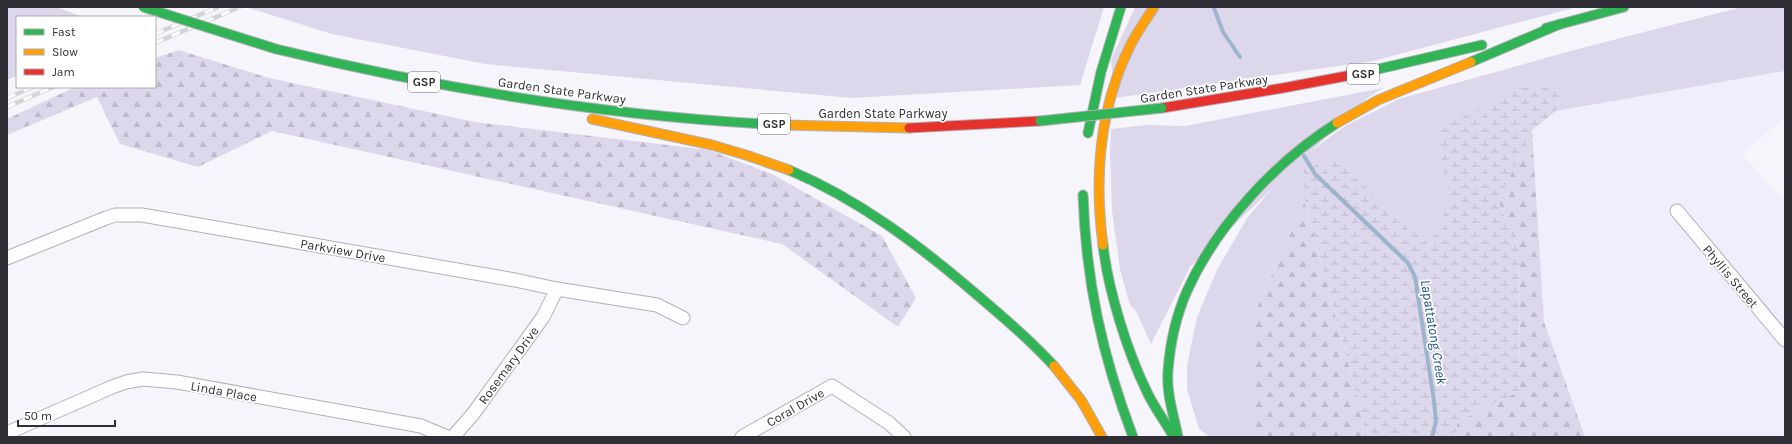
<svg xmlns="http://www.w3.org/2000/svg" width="1792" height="444" viewBox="0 0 1792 444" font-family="Karla,sans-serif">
<defs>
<pattern id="forest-firs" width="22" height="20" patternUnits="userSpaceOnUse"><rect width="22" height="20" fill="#ddd7ec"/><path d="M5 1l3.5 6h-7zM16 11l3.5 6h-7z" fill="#beb9cb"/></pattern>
<pattern id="wetland-marsh" width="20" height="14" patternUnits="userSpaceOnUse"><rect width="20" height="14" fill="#ddd7ec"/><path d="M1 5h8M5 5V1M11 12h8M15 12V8" fill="none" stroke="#beb9cb"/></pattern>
</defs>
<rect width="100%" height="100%" fill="#f6f5fb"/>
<!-- built -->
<path fill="#f0edfc" d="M1785,71V117L1727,167L1742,154L1785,203V437H1585L1544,322L1532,130L1556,111Z"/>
<!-- grass -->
<g fill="#ddd7ec">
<path d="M7,7H56L83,17H17V76L7,80Z"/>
<path d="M246,7H1104L1080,85L852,98L485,64L332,34Z"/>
<path d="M1135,7H1577L1373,61L1115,98L1111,60Z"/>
<path d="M1742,7H1785V71L1556,111L1561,89L1436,130L1451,200L1430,246L1335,160L1305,169V201L1253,316V437H1210L1199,429L1187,389V366L1197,317L1217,270L1247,218L1292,165L1345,126L1399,99L1578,49Z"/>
<path d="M1383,88L1366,99L1190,267L1151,344L1136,311L1130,305L1120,269L1112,211L1110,154L1111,129L1147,125L1185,126Z"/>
</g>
<!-- forest -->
<g fill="url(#forest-firs)">
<path d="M179,50L269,78L475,122L709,150L772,174L882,236L916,298L898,327L782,244L272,131L198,167L120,144L97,97L7,135V119L75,87H155V58Z"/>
<path d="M1532,130L1544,322L1585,437H1454L1458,421L1520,391L1519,249L1498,201Z"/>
<path d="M1305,201L1363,419L1364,437H1253V316Z"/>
</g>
<!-- wetland -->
<path fill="url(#wetland-marsh)" d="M1523,87L1561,89L1556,111L1532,130L1498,201L1519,249L1520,391L1458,421L1454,437H1364L1363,419L1305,201L1304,169L1335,159L1430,246L1450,200L1436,130Z"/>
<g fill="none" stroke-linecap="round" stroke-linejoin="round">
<!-- stream -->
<g stroke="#9cb5cc" stroke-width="4">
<path d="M1214,8L1223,32L1240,57"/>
<path d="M1304,156L1315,174L1408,263L1415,277L1434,401L1436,421L1432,437"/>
</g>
<!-- street casing -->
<g stroke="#b2b1b6" stroke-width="15">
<g id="street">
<path d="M1677,211L1785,340"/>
<path d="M7,258L106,218L115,215H142L515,280L557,289L657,305L683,318"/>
<path d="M7,433L112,387L126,382L143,379L177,382L421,426L447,437"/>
<path d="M453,437L473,414L543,317L557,289"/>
<path d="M742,437L832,386L889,423L904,437"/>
</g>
</g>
<!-- fast casing -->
<g stroke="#b2b1b6" stroke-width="11">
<g id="fast">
<path d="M1546,28L1624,7"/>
<path d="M276,49C445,90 611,117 785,125"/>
<path d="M1471,62L1560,24"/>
<path d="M1357,74L1482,45"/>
<path d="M1088,133L1101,72L1121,7"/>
<path d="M789,170C858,199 919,245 976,294C1003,317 1030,340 1054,366"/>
<path d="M1083,195C1086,282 1102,355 1133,437"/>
<path d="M1103,245C1108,290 1127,351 1147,392C1154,407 1164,420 1172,434"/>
<path d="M1178,437C1174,416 1166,393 1168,371C1170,344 1176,316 1187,291C1216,226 1276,161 1337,123"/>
</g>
</g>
<!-- slow casing -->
<g stroke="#b2b1b6" stroke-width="11">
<g id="slow">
<path d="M592,119L712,145L749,156L789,170"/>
<path d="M1337,123L1378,100L1471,62"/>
<path d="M785,125L909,128"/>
<path d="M1103,245C1094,177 1099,109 1130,46C1137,32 1146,20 1154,7"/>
<path d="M1054,366L1081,400L1102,437"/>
</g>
</g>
<!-- jam casing -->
<g stroke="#b2b1b6" stroke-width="11">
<g id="jam">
<path d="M1162,108L1283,88L1357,74"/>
<path d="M909,128L1040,121"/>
</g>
</g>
<!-- street -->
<use href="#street" stroke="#fefefe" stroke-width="13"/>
<!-- fast -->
<use href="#fast" stroke="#30b455" stroke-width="9"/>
<!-- slow -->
<use href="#slow" stroke="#ff9f0a" stroke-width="9"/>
<!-- jam -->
<use href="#jam" stroke="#e5322d" stroke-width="9"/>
<!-- rail casing -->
<g stroke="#d4d4d6" stroke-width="4.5">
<g id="rail">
<path d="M155,34L218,7"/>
<path d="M155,43L240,7"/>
<path d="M7,98L33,87"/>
<path d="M7,107L53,87"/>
</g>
</g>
<!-- rail -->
<use href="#rail" stroke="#fff" stroke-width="3" stroke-dasharray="9" stroke-linecap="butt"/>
<!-- fast-bridge casing -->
<g stroke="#b2b1b6" stroke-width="11" stroke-linecap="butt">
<g id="fast-bridge">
<path d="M143,7L276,49"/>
<path d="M1040,121L1162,108"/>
</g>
</g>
<!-- fast-bridge -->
<use href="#fast-bridge" stroke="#30b455" stroke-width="9"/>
</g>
<g text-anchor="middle" stroke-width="3.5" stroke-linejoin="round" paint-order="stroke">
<!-- shield labels -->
<g fill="#fff" stroke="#6e6d72" stroke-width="1">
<rect x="1347" y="64" width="32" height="20" rx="3"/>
<rect x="408" y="72" width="32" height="20" rx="3"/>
<rect x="758" y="114" width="32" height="20" rx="3"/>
</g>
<g font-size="12" font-weight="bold" fill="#302f35">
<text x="1363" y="78">GSP</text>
<text x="424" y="86">GSP</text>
<text x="774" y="128">GSP</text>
</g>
<!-- street labels -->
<g font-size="13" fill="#302f35" stroke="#fff">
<text transform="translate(1204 88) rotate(-9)" y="5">Garden State Parkway</text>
<text transform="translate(562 90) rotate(8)" y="5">Garden State Parkway</text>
<text x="883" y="118">Garden State Parkway</text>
<text transform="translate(343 250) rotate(10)" y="5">Parkview Drive</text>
<text transform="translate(1731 276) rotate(50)" y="5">Phyllis Street</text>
<text transform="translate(508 365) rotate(-54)" y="5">Rosemary Drive</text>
<text transform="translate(224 391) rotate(10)" y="5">Linda Place</text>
<text transform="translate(795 407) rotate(-30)" y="5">Coral Drive</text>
</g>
<!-- water labels -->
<g font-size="14" font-style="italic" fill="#1b547f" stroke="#fff">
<text transform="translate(1434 332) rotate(81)" y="5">Lapattatong Creek</text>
</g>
</g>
<!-- border -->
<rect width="1792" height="444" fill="none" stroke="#302f35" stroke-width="16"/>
<!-- legend -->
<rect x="16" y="16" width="140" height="72" fill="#ffffff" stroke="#acacae"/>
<rect x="24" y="29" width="20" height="6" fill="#30b455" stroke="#acacae"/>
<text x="52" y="36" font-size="12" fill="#302f35">Fast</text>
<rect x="24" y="49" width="20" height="6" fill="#ff9f0a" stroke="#acacae"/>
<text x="52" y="56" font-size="12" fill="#302f35">Slow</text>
<rect x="24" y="69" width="20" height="6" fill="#e5322d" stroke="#acacae"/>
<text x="52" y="76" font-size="12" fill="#302f35">Jam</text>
<!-- scale -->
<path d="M18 420v6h97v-6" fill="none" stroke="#302f35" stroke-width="2"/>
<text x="24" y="420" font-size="12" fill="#302f35" stroke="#ffffff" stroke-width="3" paint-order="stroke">50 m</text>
</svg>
